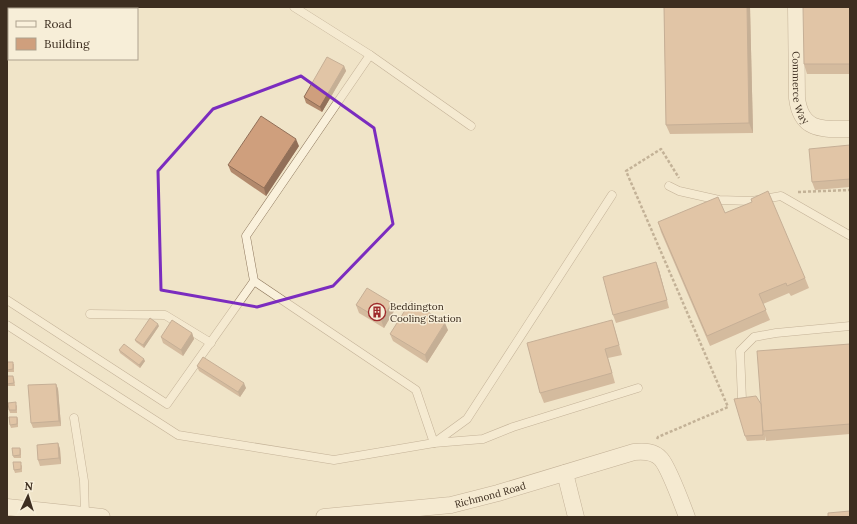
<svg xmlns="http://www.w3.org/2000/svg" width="857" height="524" viewBox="0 0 857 524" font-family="Lora,serif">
<rect width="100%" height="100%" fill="#f0e4c8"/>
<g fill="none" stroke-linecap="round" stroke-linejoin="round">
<!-- service casing -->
<g stroke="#8d765c" stroke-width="9">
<g id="service">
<path d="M294,7L370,55L471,126"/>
<path d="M370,55L246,236L254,281L416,390L434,443L483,439L513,427L638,388"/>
<path d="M669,186L679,191L719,200L752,201L781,196L849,235"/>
<path d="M7,300L167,404L254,281"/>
<path d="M90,314L165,315L211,343"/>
<path d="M7,325L178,435L334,460L434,443L467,419L612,195"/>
<path d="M742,400L740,351L754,337L776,333L850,326"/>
<path d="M74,418L84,481L85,515"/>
</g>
</g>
<!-- minor casing -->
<g stroke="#8d765c" stroke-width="17">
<g id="minor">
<path id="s1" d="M796,7L797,98C801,132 823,129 850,129"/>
<path d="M565,473L576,517"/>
<path d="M7,507L102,517"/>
<path id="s2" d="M324,517L451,505L498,493L634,452C644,451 654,451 661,459C669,468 682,504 687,517"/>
</g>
</g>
<!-- path -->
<g stroke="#8d765c" stroke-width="2.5" stroke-dasharray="3 2" stroke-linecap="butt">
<path d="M798,192L850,190"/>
<path d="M657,439L658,437L728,407L626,171L661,149L679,178"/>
</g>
<!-- service -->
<use href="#service" stroke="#faf1dc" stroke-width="8"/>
<!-- minor -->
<use href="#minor" stroke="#faf1dc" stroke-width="16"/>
</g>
<!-- wall -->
<g fill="#b2896c">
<path d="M54,7H77L75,9H57Z"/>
<path d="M664,7H750L753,133L670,134L666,125Z"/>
<path d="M850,7V74H807L804,64Z"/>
<path d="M344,66L346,71L322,112L306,103L304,97Z"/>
<path d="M850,145V187L815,190L812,182Z"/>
<path d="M299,146L266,196L231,172L228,165Z"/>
<path d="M725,213L805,278L809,288L791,296L789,293L763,304L770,320L710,346L661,232L658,222Z"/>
<path d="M659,270L669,308L616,323L613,315Z"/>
<path d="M356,305L394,311L384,328L359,313Z"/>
<path d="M612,320L615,330L622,355L608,358L615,383L544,403L540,393Z"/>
<path d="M159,326L144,348L136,342L135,340Z"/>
<path d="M448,330L427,363L393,341L390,334Z"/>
<path d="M192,333L194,339L183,356L163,343L161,337Z"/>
<path d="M850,344V434L766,441L765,436V440L747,441L745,436L761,404Z"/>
<path d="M119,350L145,361L140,368L120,353Z"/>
<path d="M7,362L14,364V372H7Z"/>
<path d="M197,366L246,388L240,397L199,371Z"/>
<path d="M7,376L14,378L15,386H7Z"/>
<path d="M56,384L58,389L61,426L33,428L31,423Z"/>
<path d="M17,405V413H10L9,410Z"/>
<path d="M17,417L18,419V427L11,428L10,425Z"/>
<path d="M58,443L60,449L61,464L40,466L38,460Z"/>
<path d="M20,448L21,450V458H14L13,456Z"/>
<path d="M22,465V472L15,473L14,470Z"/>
</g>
<!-- shaded-wall -->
<g fill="#916f58">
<path d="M69,7H77L75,9H67Z"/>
<path d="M747,7H750L753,133L749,123Z"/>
<path d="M344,66L346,71L322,112L320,107Z"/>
<path d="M296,139L299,146L266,196L264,188Z"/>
<path d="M656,262L659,270L669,308L667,300Z"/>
<path d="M392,303L394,311L384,328L381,320Z"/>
<path d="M445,323L448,330L427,363L425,355Z"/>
<path d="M158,324L159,326L144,348L143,345Z"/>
<path d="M192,333L194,339L183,356L181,350Z"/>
<path d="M144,359L145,361L140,368L139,365Z"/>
<path d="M244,383L246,388L240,397L238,392Z"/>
<path d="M56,384L58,389L61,426L59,421Z"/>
<path d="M58,443L60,449L61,464L59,458Z"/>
</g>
<!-- building -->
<g fill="#cf9f7d" stroke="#916f58">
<path d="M63,7H69L67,9Z"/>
<path d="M664,7H747L749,123L666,125Z"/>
<path d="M803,7H850V64H804Z"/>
<path d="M327,57L344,66L320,107L304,97Z"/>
<path d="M261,116L296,139L264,188L228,165Z"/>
<path d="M850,145V179L812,182L809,149Z"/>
<path d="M768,191L805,278L787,286L786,283L759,294L766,310L707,336L658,222L718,197L725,213L752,202L751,199Z"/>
<path d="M656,262L667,300L613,315L603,277Z"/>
<path d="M367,288L392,303L381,320L356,305Z"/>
<path d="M411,301L445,323L425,355L390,334Z"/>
<path d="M150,318L158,324L143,345L135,340Z"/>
<path d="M172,320L192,333L181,350L161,337Z"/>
<path d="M612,320L619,345L605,349L612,373L540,393L527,343Z"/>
<path d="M124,344L144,359L139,365L119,350Z"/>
<path d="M850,344V424L763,431L757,351Z"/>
<path d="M203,357L244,383L238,392L197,366Z"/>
<path d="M7,362H13V369L7,370Z"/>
<path d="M7,376H13L14,383L7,384Z"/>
<path d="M56,384L59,421L31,423L28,385Z"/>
<path d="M756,396L761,404L763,435L745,436L734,399Z"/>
<path d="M16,402V410H9L8,403Z"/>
<path d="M9,417H17V424L10,425Z"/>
<path d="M58,443L59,458L38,460L37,445Z"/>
<path d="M12,448H20V455L13,456Z"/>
<path d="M13,462H21V469L14,470Z"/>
<path d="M850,511V517H828V513Z"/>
</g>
<!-- marked area -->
<path d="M0 0H857V524H0ZM301,76L374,128L393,224L333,286L257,307L161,290L158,171L213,109Z" fill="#f0e4c8" fill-opacity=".55" fill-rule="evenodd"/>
<path fill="none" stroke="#7b2cbf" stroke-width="3" stroke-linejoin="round" d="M301,76L374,128L393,224L333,286L257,307L161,290L158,171L213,109Z"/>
<!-- icons -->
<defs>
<g id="building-ring" transform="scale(0.9)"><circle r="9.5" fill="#f7eed8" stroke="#9e2a2b" stroke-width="1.5"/><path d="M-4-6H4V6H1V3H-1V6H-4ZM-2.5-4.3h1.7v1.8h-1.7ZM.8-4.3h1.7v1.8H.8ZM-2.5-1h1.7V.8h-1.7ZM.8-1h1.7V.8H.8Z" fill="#9e2a2b"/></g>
</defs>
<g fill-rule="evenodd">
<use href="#building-ring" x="377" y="312"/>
</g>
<g text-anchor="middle" stroke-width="3" stroke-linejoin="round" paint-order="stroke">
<!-- street labels -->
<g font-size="10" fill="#3d2e20" stroke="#f7eed8">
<text dy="4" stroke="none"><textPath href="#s1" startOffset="81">Commerce Way</textPath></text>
<text dy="4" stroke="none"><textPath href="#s2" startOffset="168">Richmond Road</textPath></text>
</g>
<!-- poi labels -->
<g font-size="10" fill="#3d2e20" stroke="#f7eed8" text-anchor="start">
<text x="390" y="310">Beddington<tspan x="390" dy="12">Cooling Station</tspan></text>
</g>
</g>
<!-- border -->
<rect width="857" height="524" fill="none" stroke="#3d2e20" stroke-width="16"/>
<!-- legend -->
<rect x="8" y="8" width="130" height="52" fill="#f7eed8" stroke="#ada18e"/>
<rect x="16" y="21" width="20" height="6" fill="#faf1dc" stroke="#ada18e"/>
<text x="44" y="28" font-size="12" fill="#3d2e20">Road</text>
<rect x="16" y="38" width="20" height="12" fill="#cf9f7d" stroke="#ada18e"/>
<text x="44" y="48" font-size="12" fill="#3d2e20">Building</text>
<!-- north arrow -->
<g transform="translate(28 496) rotate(4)" stroke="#f7eed8" stroke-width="3" paint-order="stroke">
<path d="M0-3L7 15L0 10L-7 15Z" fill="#3d2e20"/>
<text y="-6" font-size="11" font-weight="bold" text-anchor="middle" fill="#3d2e20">N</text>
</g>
</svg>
